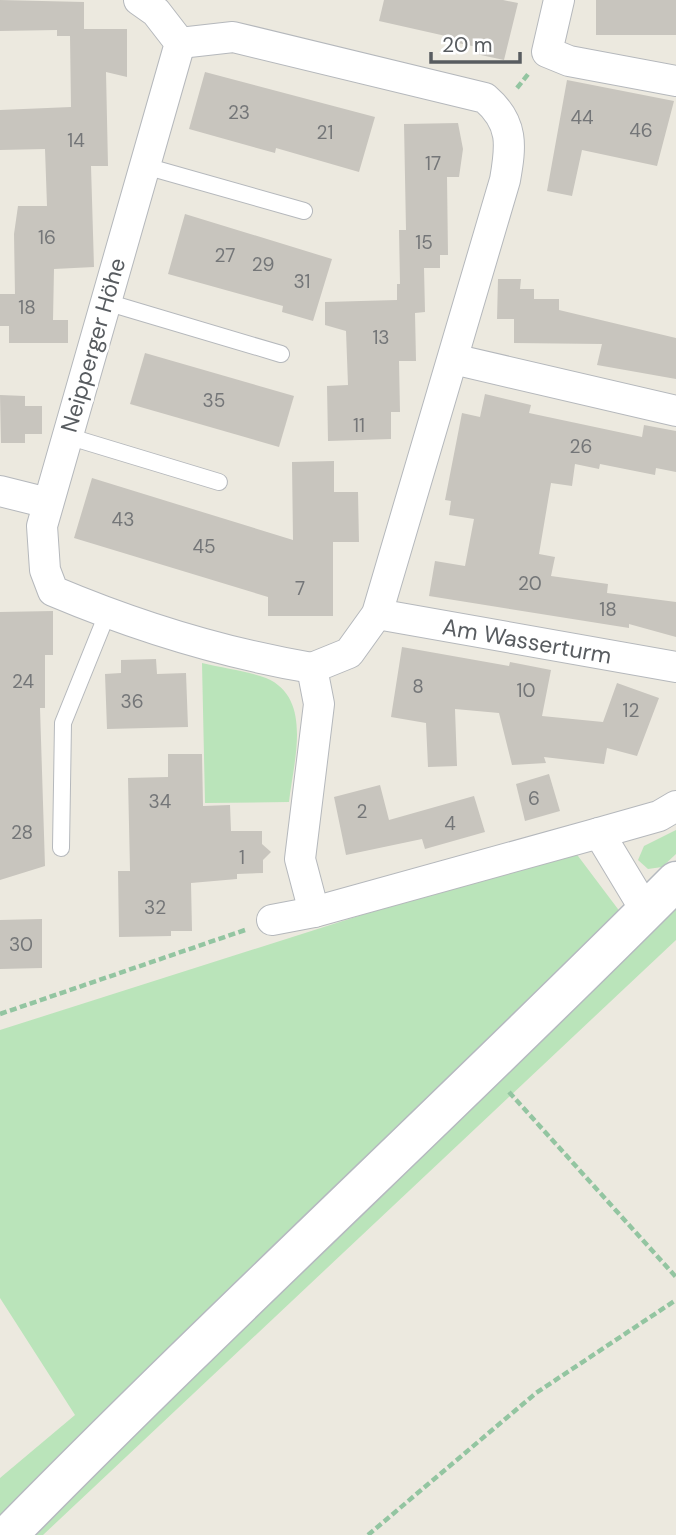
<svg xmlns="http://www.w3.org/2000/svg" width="676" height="1535" viewBox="0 0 676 1535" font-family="'DM Sans',sans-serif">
<rect width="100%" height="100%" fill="#ece9df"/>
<!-- green -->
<g fill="#bae4ba">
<path d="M202,663C223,668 247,671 266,678C314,698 293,763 289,802L205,803Z"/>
<path d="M676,830V854L662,867L648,869L638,860L644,846Z"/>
<path d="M572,848L636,933L676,897V940L43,1535H0V1478L75,1415L0,1298V1030Z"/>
</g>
<!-- building -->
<g fill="#c8c5be">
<path d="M0,0L84,2V29H127V77L106,72L108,166H91L94,267L54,269L53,320H68V343H9V326H0V294H15L14,234L18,206H47L45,149L0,150V110L71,107L70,36H57V30L0,31Z"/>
<path d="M384,0H503L518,3L504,60L476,54L477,47L458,43L459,39L379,21Z"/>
<rect x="596" y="0" width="80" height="35"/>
<path d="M205,72L375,117L359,172L276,148L275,153L189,129Z"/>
<path d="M567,80L674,101L657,166L582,150L572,196L547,191Z"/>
<path d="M458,123L463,149L459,177H447L448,255H440V268H424L425,312L415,313L416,361H399L400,412H391V439L328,441L327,386L348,385L346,331L325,325V302L397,300V284H400L399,230H406L404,124Z"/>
<path d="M185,214L332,259L313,321L282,312L283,306L168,274Z"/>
<path d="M498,279H521L520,289H534V299H559V310L676,338V379L597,365L602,344L514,343V319H497Z"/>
<path d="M145,353L294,396L279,447L130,404Z"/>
<path d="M485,394L531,405L529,413L642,437L644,425L676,431V472L656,468L655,475L600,464L599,469L575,464L572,486L551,483L539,554L555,557L551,576L608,584L607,593L676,602V637L629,624V628L429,596L435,561L465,566L474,519L449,515L451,501L445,500L462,413L480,417Z"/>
<path d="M0,395L25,396V406H42V434H25V443H1Z"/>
<path d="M334,461V492H358L359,542H333V616H268V597L74,538L92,478L293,540L292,462Z"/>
<path d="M53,611V655H45V708H40L45,866L0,880V612Z"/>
<path d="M402,647L509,666L510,662L551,670L542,716L603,722L617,683L659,698L637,756L607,748L604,764L544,757L546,763L512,765L499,713L455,709L457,766L428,767L426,723L391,717Z"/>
<path d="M156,659L157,674L186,673L188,727L107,729L105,674L121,673V660Z"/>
<path d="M168,754H202L203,806L230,805L231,831H262V844L271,852L263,860V873L237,874V879L191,883L192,931H171V936L119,937L118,871H130L128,778L168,777Z"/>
<path d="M549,774L560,811L525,821L516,784Z"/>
<path d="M380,785L389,820L474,796L485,832L425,849L422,839L346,855L334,797Z"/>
<path d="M42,919V968L0,969V920Z"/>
</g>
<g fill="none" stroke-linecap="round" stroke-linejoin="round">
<!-- lane casing -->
<g stroke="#b5b8bc" stroke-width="18">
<g id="lane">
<path d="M145,166L304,211"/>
<path d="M106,302L281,354"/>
<path d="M67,436L219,482"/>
<path d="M61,848L63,723L107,614"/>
</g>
</g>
<!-- street casing -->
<g stroke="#b5b8bc" stroke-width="32">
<g id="street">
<path d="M139,0L156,12L180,43L42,526L45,570L53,591C136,626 223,653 312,668"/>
<path d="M559,0L547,52L569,61L676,81"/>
<path d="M180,43L233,37L485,98C514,123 511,146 505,180L377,614L349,653L312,668L319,704L300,859L314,912L599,833L646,911"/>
<path d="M453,359L676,411"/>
<path d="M0,491L48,503"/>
<path d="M377,614L676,667"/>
<path d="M599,833L659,816L676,806"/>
<path d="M272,920L314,912"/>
</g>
</g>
<!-- secondary casing -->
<g stroke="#b5b9bf" stroke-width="41">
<path id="secondary" d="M8,1535C226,1313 456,1102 676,881"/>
</g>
<!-- path -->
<g stroke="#93c5a1" stroke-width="4.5" stroke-dasharray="7 3.5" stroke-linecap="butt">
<path d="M517,88L529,73"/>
<path d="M0,1014L245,930"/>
<path d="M509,1092L676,1277"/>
<path d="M368,1535L536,1393L676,1300"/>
</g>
<!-- lane -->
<use href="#lane" stroke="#fff" stroke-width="16"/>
<!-- street -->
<use href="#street" stroke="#fff" stroke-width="30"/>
<!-- secondary -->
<use href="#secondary" stroke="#fff" stroke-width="38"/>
</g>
<g text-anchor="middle" stroke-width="6" stroke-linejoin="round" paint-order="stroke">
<!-- number labels -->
<g font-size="19" fill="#747678">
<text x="239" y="119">23</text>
<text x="582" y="124">44</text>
<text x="641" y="137">46</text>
<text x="325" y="139">21</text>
<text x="76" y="147">14</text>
<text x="433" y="170">17</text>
<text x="47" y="244">16</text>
<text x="424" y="249">15</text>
<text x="225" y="262">27</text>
<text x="263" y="271">29</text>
<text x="302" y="288">31</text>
<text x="27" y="314">18</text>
<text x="381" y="344">13</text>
<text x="214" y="407">35</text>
<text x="359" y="432">11</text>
<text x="581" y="453">26</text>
<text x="123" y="526">43</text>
<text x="204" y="553">45</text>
<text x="530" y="590">20</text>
<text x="300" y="595">7</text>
<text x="608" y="616">18</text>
<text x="23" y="688">24</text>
<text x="418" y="693">8</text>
<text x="526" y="697">10</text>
<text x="132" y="708">36</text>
<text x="631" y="717">12</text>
<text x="534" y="805">6</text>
<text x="160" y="808">34</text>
<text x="362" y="818">2</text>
<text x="450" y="830">4</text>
<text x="22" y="839">28</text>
<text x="242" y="864">1</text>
<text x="155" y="914">32</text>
<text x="21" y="951">30</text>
</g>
<!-- street labels -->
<g font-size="23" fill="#585c60" stroke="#fff">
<text transform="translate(93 345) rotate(-74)" y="8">Neipperger Höhe</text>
<text transform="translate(527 641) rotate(10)" y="8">Am Wasserturm</text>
</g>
</g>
<!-- scale -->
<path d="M431 52v10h89v-10" fill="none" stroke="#585c60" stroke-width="3.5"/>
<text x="442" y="52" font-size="21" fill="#585c60" stroke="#ffffff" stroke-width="5" paint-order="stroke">20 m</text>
</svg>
